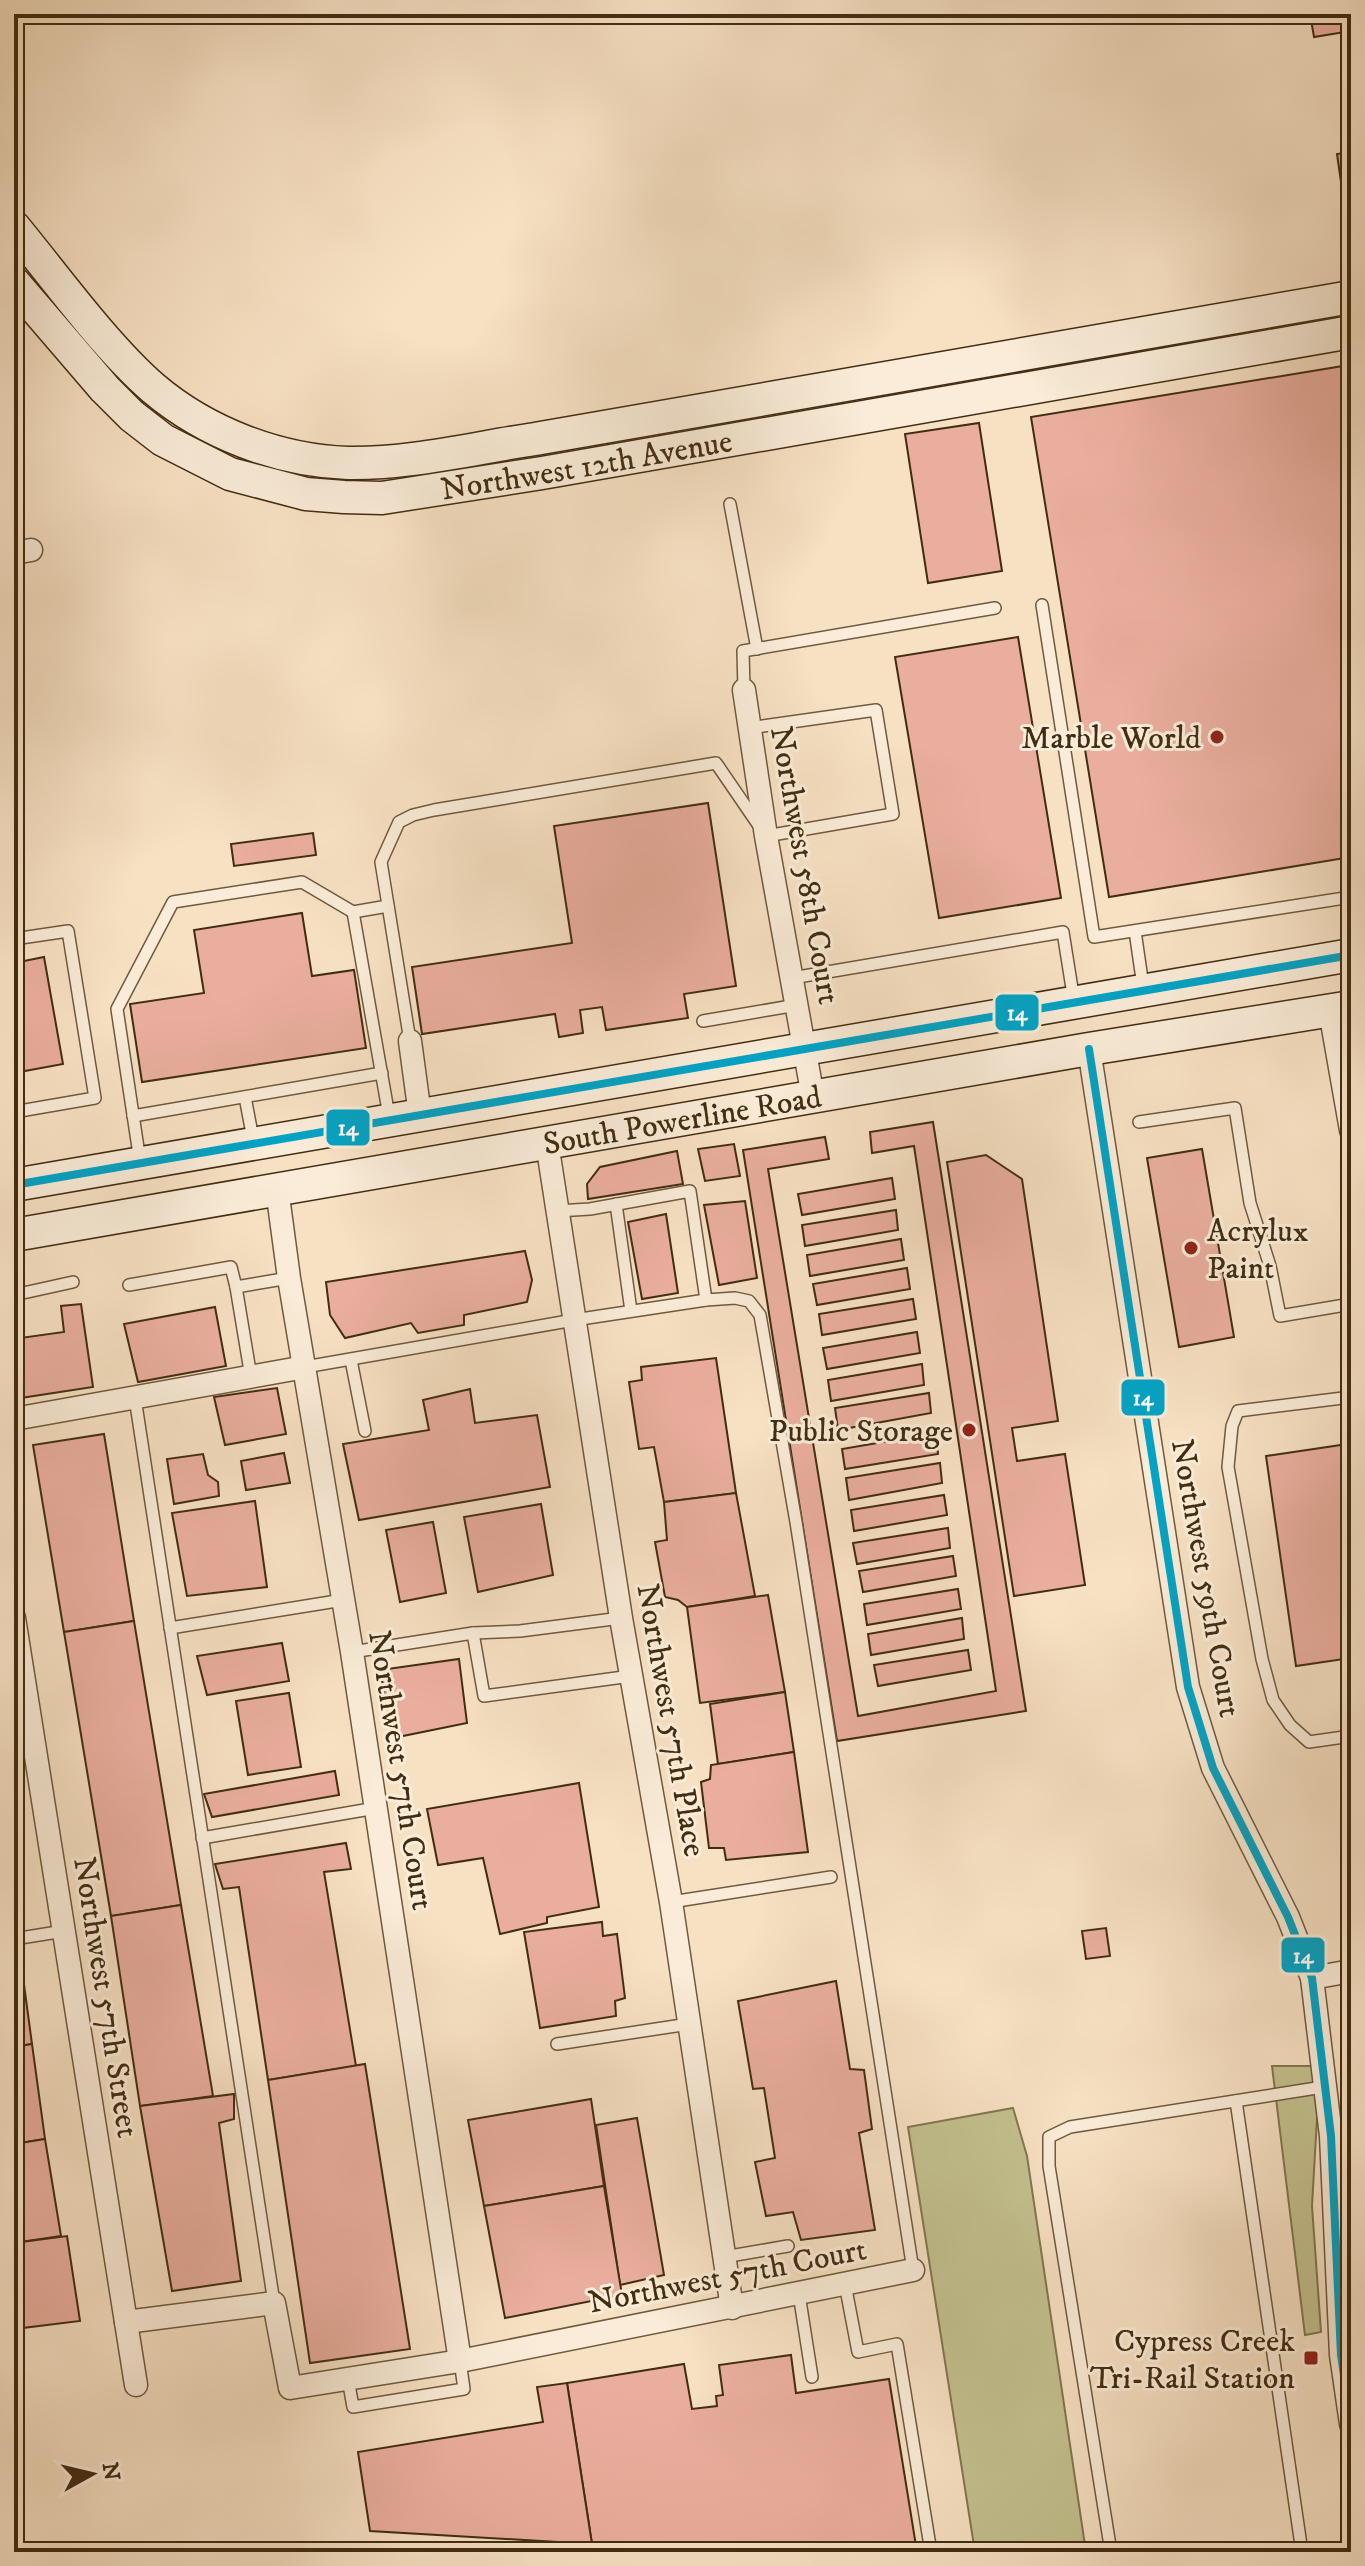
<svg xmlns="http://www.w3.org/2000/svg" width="1365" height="2566" viewBox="0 0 1365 2566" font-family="'IM FELL DW Pica',serif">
<rect width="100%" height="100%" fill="#f7e1c3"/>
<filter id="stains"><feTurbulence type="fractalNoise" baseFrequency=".0025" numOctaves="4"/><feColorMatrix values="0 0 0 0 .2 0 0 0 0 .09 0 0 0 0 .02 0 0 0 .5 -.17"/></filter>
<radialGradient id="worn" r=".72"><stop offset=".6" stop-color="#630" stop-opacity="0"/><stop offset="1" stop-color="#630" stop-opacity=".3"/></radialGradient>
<!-- green -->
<g fill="#c3c18f" stroke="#827750" stroke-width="2">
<path d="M1272,2066H1313L1318,2101L1312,2206L1321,2332L1305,2335Z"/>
<path d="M1013,2108L1027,2156L1086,2552H975L908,2127Z"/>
</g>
<!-- building -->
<g fill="#eaae9e" stroke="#422d12" stroke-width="2">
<path d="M1310,14H1351V31L1314,37Z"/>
<path d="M1351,152V252L1337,154Z"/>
<path d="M1349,365L1351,381V559L1342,561L1351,616V857L1109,897L1031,417Z"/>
<path d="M979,423L1002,571L928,583L905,434Z"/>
<path d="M1018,637L1061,898L939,918L895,657Z"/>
<path d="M708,803L736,986L684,994L688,1018L606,1030L602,1007L580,1010L583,1033L559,1037L555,1014L422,1034L412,967L572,943L554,826Z"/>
<path d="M313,833L316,855L234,866L231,844Z"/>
<path d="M302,913L312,976L354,970L366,1048L142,1082L130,1004L204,993L194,930Z"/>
<path d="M44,957L63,1064L14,1073V963Z"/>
<path d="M933,1122L1026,1711L837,1741L743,1150L825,1137L829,1159L768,1169L858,1716L996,1691L914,1146L872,1153L870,1132Z"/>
<path d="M734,1144L740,1176L705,1181L698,1149Z"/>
<path d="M1202,1149L1234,1337L1179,1347L1147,1158Z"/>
<path d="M677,1151L683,1184L588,1199L587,1184L600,1167Z"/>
<path d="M986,1155L1022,1179L1058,1421L1012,1428L1017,1461L1065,1454L1085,1585L1014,1596L947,1162Z"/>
<path d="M892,1178L895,1199L802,1215L798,1194Z"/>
<path d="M745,1201L757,1278L719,1285L704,1205Z"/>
<path d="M896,1210L898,1230L805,1246L802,1225Z"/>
<path d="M666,1214L678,1293L642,1299L628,1222Z"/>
<path d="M901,1239L904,1260L810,1276L807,1255Z"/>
<path d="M525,1251L532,1280L527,1302L464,1315V1325L418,1333L411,1323L345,1338L330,1315L326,1282Z"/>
<path d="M907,1268L910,1289L817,1305L813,1284Z"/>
<path d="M913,1299L916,1319L822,1335L819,1314Z"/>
<path d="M81,1304L93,1387L14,1399V1355L20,1354V1338L64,1332L61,1306Z"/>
<path d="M215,1307L226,1366L138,1382L124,1324Z"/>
<path d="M917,1332L920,1353L827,1369L823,1348Z"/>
<path d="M716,1358L736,1493L664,1502L654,1447L639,1449L629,1382L642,1380L641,1367Z"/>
<path d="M922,1364L924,1385L831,1401L828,1380Z"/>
<path d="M277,1388L286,1434L225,1445L214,1397Z"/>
<path d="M470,1389L475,1423L537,1415L550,1487L359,1520L343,1444L429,1430L423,1400Z"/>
<path d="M929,1393L931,1413L838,1430L835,1408Z"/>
<path d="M936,1433L938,1454L845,1469L842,1449Z"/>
<path d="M104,1434L134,1621L64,1632L33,1445Z"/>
<path d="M1341,1445L1346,1480L1351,1479V1658L1296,1666L1266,1456Z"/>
<path d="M284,1453L290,1483L246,1490L241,1461Z"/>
<path d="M203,1454L208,1475L218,1482L219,1496L174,1504L167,1459Z"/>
<path d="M940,1463L942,1483L849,1500L846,1478Z"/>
<path d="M736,1493L755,1596L687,1607L678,1600L665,1597L655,1542L667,1540L664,1502Z"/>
<path d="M944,1495L947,1515L854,1531L851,1510Z"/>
<path d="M255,1501L267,1587L187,1596L172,1513Z"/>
<path d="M541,1504L553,1575L478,1592L464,1517Z"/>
<path d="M433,1522L446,1593L400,1602L386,1530Z"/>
<path d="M948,1528L950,1548L857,1564L853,1543Z"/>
<path d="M953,1556L956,1576L863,1592L859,1571Z"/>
<path d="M958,1589L961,1609L867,1625L864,1604Z"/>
<path d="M768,1595L785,1692L700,1703L687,1607Z"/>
<path d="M962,1618L964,1639L871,1655L868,1634Z"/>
<path d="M134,1621L181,1905L111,1916L64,1632Z"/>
<path d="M282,1643L289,1681L207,1695L197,1656Z"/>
<path d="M968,1650L971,1670L878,1686L874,1665Z"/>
<path d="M459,1659L467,1723L393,1738L380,1670Z"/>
<path d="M785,1692L794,1752L718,1764L710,1704Z"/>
<path d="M289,1693L301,1767L248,1775L236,1701Z"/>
<path d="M794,1752L808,1852L726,1860L724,1848H709L701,1782L710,1779L711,1765Z"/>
<path d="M335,1771L339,1795L212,1817L204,1794Z"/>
<path d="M579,1783L599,1907L547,1917V1923L500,1934L483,1858L438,1865L427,1809Z"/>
<path d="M346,1843L351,1869L324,1872L356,2066L268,2080L239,1887L223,1889L215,1864Z"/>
<path d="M181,1905L213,2096L140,2106L111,1916Z"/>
<path d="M602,1922L603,1936L617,1934L625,1998L615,2001L616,2016L540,2028L524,1932Z"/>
<path d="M1106,1928L1110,1956L1086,1959L1082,1931Z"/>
<path d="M20,1955L32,2044L14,2047V1956Z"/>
<path d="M836,1981L850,2069L864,2070L872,2129L859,2133L875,2230L801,2240L793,2212L766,2216L755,2162L775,2158L764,2088L753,2089L738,2001Z"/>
<path d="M32,2044L45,2139L14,2144V2047Z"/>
<path d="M365,2064L410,2349L310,2363L268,2080Z"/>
<path d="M234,2094V2119L219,2123L241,2281L172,2291L140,2106Z"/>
<path d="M591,2099L604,2186L484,2206L468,2120Z"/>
<path d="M637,2118L664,2275L620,2285L596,2125Z"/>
<path d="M45,2139L61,2236L14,2243V2144Z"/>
<path d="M604,2186L622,2295L505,2318L484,2206Z"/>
<path d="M67,2236L80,2321L14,2329V2243Z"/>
<path d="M791,2355L796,2393L889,2379L917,2552H752L592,2544L567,2383L684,2364L692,2409L717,2406L716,2396L723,2395L719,2365Z"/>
<path d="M567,2383L592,2544L370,2531L358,2452L543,2422L537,2387Z"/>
</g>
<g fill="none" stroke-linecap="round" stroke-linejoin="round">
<!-- lane casing -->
<g stroke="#6f5a3e" stroke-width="14">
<g id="lane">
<path d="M730,504L757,649"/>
<path d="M1042,605L1094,937L1351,897"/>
<path d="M744,690L743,651L995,608"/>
<path d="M353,912L389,1116"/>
<path d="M1135,931L1143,986"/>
<path d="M14,939L68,931L95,1098L14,1112"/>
<path d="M792,978L1063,932L1074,1001"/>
<path d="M703,1021L797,1005"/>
<path d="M410,1041L381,862L399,822L413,815L434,810L716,763L766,836L893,814L876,710L749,728"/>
<path d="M245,1097L253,1139"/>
<path d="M133,1116L382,1073"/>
<path d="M1139,1122L1235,1108L1250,1203L1270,1266L1280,1316L1351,1304"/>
<path d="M140,1161L117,1009L173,902L302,882L353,912L388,906"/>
<path d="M616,1204L631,1311"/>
<path d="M557,1211L590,1209L690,1191L706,1300"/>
<path d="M129,1285L231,1267L236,1287"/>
<path d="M14,1295L73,1282"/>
<path d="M351,1360L365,1431"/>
<path d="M305,1367L574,1320L706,1300L735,1298L749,1301L760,1315L796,1522L913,2270"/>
<path d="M251,1377L236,1287L289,1278"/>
<path d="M1351,1397L1238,1411L1232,1426L1228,1467L1262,1659L1273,1700L1290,1725L1309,1742L1351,1736"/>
<path d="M135,1398L274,2303"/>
<path d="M170,1628L343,1600"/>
<path d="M473,1633L520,1631L621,1618"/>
<path d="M352,1652L473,1633L484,1696L631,1676"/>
<path d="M202,1838L376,1808"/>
<path d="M671,1902L831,1877"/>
<path d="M14,1939L64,1931"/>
<path d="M557,2044L689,2024"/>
<path d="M1236,2101L1302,2552"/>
<path d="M724,2257L788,2246"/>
<path d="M845,2284L858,2352L897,2344L931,2552"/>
<path d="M799,2294L812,2377"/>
<path d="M348,2379L353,2407L464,2389L460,2361"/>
<path d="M1111,2552L1049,2166V2137L1070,2127L1323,2087"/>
</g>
</g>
<!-- street casing -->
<g stroke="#6f5a3e" stroke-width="25">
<g id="street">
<path d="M14,553L31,550"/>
<path d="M744,690L766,836L813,1097"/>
<path d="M1330,1011L1351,1130"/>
<path d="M410,1041L420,1115"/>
<path d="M1089,1049L1188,1687L1213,1768L1288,1917L1312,1978L1331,2136L1341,2355L1351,2424"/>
<path d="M547,1143L621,1618L671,1902L732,2308"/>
<path d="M277,1189L289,1278L352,1652L460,2361"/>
<path d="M14,1419L305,1367"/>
<path d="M14,1618L136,2385"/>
<path d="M1312,1978L1351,1971"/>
<path d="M126,2322L274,2303L290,2388L460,2361L913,2270"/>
</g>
</g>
<!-- secondary casing -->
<g stroke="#422d12" stroke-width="35">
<g id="secondary">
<path d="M14,227C56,278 104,345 153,388C206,433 279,461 348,463C410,464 474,448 535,439L1351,297"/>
<path id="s1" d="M14,283L105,389L132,416L163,440L230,474L306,494L344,497L382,498L542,473L1351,332"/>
<path d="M14,1185L1351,955"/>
<path id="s2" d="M14,1235L1089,1049L1351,1007"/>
</g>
</g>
<!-- lane -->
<use href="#lane" stroke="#faecd8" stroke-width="11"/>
<!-- street -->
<use href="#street" stroke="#faecd8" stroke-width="22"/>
<!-- secondary -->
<use href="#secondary" stroke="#faecd8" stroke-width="32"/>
<!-- bus-1 casing -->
<g stroke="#faecd8" stroke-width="14">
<g id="bus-1">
<path d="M1089,1049L1188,1687L1213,1768L1288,1917L1312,1978L1331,2136L1341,2355L1351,2424"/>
<path d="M14,1185L1351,955"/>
</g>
</g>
<!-- bus-1 -->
<use href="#bus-1" stroke="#03a3c5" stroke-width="8"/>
</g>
<!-- markers -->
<g fill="#8f2418" stroke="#faecd8" stroke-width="3">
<circle cx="1217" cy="737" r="8"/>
<circle cx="1191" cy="1248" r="8"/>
<circle cx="969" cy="1430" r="8"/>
<rect x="1303" y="2350" width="16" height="16" rx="4"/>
</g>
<g text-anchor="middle" stroke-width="6" stroke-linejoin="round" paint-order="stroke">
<!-- street labels -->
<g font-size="32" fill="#422d12" stroke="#faecd8">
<text dy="11" stroke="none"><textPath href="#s1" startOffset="654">Northwest 12th Avenue</textPath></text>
<text transform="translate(806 865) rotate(80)" y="11">Northwest 58th Court</text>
<text dy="11" stroke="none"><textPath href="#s2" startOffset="678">South Powerline Road</textPath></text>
<text transform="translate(1207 1578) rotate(80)" y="11">Northwest 59th Court</text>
<text transform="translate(672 1720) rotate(80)" y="11">Northwest 57th Place</text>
<text transform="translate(402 1770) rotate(81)" y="11">Northwest 57th Court</text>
<text transform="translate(107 1997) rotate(81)" y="11">Northwest 57th Street</text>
<text transform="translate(727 2275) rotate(-11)" y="11">Northwest 57th Court</text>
</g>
<!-- poi labels -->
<g font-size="32" fill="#422d12" stroke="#faecd8" text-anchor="end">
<text x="1201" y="748">Marble World</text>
<text x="1207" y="1241" text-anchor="start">Acrylux<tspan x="1207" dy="37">Paint</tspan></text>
<text x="953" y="1441">Public Storage</text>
<text x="1295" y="2351">Cypress Creek<tspan x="1295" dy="37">Tri-Rail Station</tspan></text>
</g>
</g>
<g stroke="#faecd8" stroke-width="3">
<rect x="994" y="993" width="46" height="39" rx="8" fill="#03a3c5"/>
<rect x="325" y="1108" width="46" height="39" rx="8" fill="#03a3c5"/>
<rect x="1120" y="1378" width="46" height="39" rx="8" fill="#03a3c5"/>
<rect x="1280" y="1936" width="46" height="38" rx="8" fill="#03a3c5"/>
</g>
<g font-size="22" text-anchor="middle" font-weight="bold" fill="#fff">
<text x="1017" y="1020">14</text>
<text x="348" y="1135">14</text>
<text x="1143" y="1405">14</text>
<text x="1303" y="1963">14</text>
</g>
<!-- margin -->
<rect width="1365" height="2566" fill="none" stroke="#f7e1c3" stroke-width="48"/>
<rect x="16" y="16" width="1333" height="2534" fill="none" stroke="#422d12" stroke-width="4"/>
<rect x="24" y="24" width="1317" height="2518" fill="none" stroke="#422d12" stroke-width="2"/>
<!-- north arrow -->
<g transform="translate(92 2474) rotate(82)" stroke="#faecd8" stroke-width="6" paint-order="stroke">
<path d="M0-6L14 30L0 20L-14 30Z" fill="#422d12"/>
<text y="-12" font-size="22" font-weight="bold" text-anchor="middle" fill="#422d12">N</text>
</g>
<rect width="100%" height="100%" filter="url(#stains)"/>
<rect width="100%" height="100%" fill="url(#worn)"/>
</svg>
